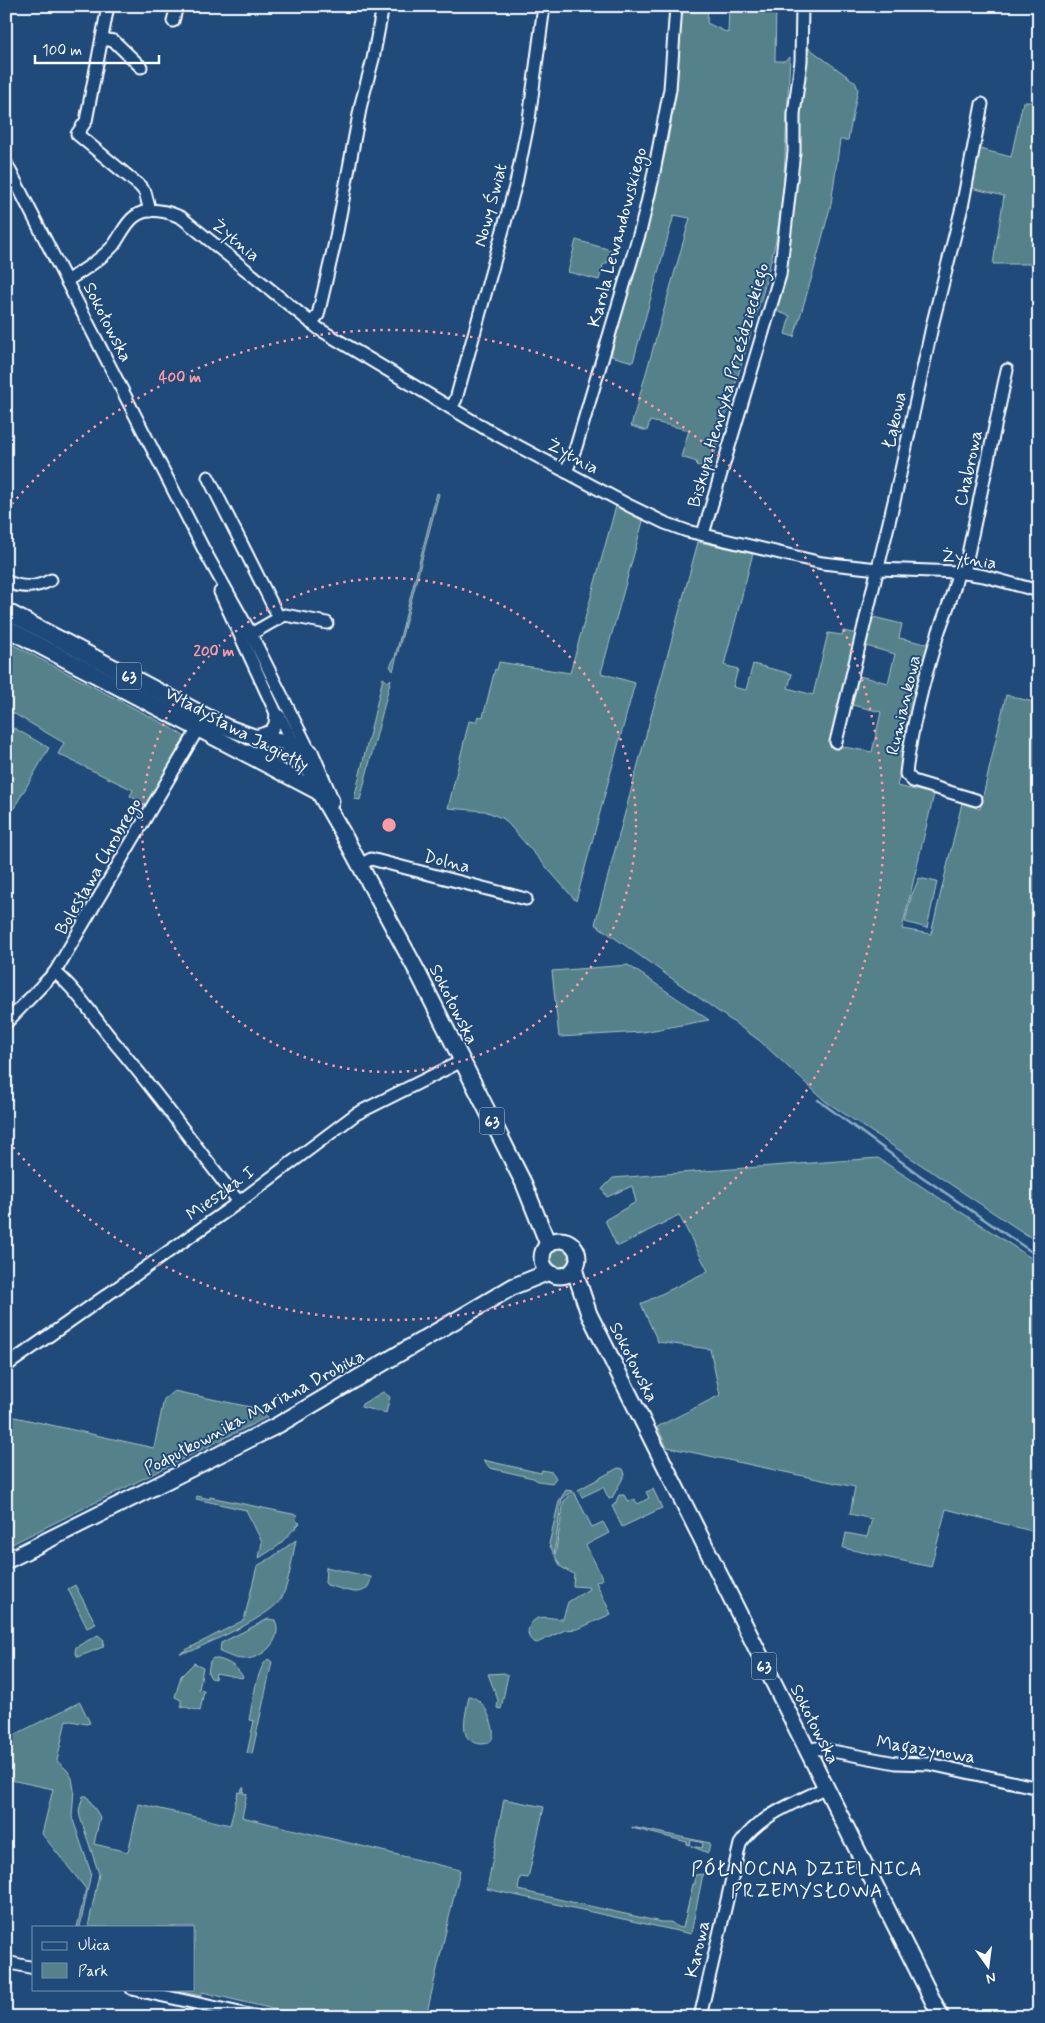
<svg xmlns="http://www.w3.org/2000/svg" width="1045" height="2023" viewBox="0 0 1045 2023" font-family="Mynerve,sans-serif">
<rect width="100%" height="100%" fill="#1f4a7a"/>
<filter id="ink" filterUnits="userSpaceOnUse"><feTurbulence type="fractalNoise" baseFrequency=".02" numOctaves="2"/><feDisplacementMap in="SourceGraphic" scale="10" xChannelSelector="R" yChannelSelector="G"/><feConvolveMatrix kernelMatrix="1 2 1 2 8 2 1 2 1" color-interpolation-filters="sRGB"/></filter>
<g filter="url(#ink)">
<!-- green -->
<g fill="#55828a" stroke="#aac0c4">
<path d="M682,6H708L707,23L728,33L729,6H776L775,61H784L790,57L783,196L776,240L764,289L710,469L696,465L697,462L681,457L689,430L650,421L647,431L631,426L690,218L674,215L633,362L611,356L667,146L677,89Z"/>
<path d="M806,46L855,82L858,89L848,140H840L831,204L813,273L794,337L785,334L790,316L773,310L785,268L792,226Z"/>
<path d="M1023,102H1039V264H993L1004,196L971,188L980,149L1011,157Z"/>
<path d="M576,240L611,250L607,263L603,265L599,280L568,272Z"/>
<path d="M437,493L439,494L393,671L390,666L395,657Z"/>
<path d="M616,506L643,521L601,673L635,683L576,901L504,819L485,811L448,808L469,721L476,722L478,716L483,717L495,669L497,670L499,662L570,673Z"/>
<path d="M698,542L753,553L724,665L738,669L733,687L746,690L753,664L792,674L788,688L813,695L828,633L842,635L843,631L858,634L832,745L872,752L881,712L848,704L855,675L888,683L895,654L862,645L869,616L902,624L899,638L931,645L897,786L934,794L902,929L931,934L962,803L980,809L1006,695L1033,702L1039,682V1243L825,1101L760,1041L595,924Z"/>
<path d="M6,641L172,728L185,737L146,805L130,796L133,790L58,754L64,743L6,709Z"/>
<path d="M383,678L388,682L391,679L360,800L354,799Z"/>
<path d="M14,728L49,748L10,815L6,812V742Z"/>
<path d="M919,878L937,882L927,928L905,922L911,897Z"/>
<path d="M628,965L709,1020L643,1032L559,1037L552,971Z"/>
<path d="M878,1158L1039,1263V1533L946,1509L931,1567L843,1548L846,1533L867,1537L872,1519L850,1514L855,1487L667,1447L657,1427L720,1395L710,1349L658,1342L641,1304L708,1271L679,1215L617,1247L605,1220L636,1202L632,1186L607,1197L602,1189L613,1178Z"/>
<circle cx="560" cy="1259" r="12"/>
<path d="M174,1391L260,1409L267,1417L6,1547V1415L154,1448L164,1399Z"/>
<path d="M383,1392L390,1397L386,1413L361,1407L362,1404Z"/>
<path d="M483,1460L541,1473L542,1470L552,1472L556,1478L552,1483L538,1481L533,1478L490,1468Z"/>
<path d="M618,1468L623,1469L625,1474L612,1498L609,1499L603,1487L582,1497L578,1490Z"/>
<path d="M653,1489L662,1508L622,1527L612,1506L615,1504L619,1495H624L628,1502L634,1499L638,1504L649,1498L646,1492Z"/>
<path d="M566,1490L572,1491L562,1499L554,1554L549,1544L559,1501Z"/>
<path d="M574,1492L592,1527L603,1522L609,1533L586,1545L603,1579L596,1582L611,1614L578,1629L565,1630L537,1643C524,1640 526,1623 538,1618C545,1616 556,1619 563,1619L568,1602L589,1589L588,1587L573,1586L574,1574L561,1567L555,1556L564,1501Z"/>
<path d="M197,1496L210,1499V1497L297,1515L296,1521L300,1523L278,1546L259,1558L262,1542L246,1510L196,1499Z"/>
<path d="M296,1540C292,1558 290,1580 282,1597C273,1616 213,1640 192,1651L180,1653L244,1620L257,1566L271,1558Z"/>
<path d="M326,1567L371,1577C368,1602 345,1589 327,1585L325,1583Z"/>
<path d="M75,1585L96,1624L87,1628L68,1589Z"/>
<path d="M268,1619L275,1620C284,1640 262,1660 243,1659C235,1659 227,1655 220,1652L221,1643Z"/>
<path d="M98,1635L104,1640L103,1647L78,1657L75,1652L76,1647Z"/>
<path d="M213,1658C226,1660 236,1665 243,1677L242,1678L216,1673L215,1679L211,1678L208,1673L210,1661Z"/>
<path d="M268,1659L272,1662L252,1754L247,1753L254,1721L249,1720C252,1705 257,1667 268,1659Z"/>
<path d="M194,1663L203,1667L199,1690L204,1691L200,1711L181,1706V1700L175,1697L181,1676Z"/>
<path d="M504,1673L508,1675L501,1709L497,1708L498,1700L488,1674Z"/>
<path d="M469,1696C476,1697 483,1704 486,1710C509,1754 470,1747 466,1735C462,1724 467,1708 469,1696Z"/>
<path d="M80,1702L90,1723L86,1724L66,1720L57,1761L67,1770L72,1778L74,1790L72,1817L91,1873L80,1927H77L86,1889L42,1834L53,1789L6,1779V1739Z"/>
<path d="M242,1788H244L243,1793L247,1794L242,1817L460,1870L426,2017H306L202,1992L201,1996L169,1989H194V1927H88L99,1874L80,1817L79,1810L83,1796H87L100,1817L94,1844L128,1852L139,1804L230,1825L238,1792L241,1793Z"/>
<path d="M504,1799L544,1807L528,1878L520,1877L518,1890L661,1922H671L677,1927L683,1928L693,1884H695V1875L703,1874L691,1934L487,1889Z"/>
<path d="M632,1827L710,1843L708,1853L691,1846L702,1848L703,1843L691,1840L690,1845L687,1844V1842L632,1828Z"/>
</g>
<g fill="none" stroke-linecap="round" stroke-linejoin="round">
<!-- stream -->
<path stroke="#8daec4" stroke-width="2.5" d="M818,1100L918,1174L1039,1257"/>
<!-- minor casing -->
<g stroke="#fff" stroke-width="15">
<g id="minor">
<path d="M108,6L86,121L77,134L140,186L145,192L150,211"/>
<path d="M173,21L177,6"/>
<path d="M102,39L114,41L141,67"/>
<path d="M6,163L204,550L251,634L310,752"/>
<path d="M66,281C83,271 100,260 113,246C120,237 125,224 134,217C148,206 168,211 182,218L319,329L486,429L630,506L665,523L687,531L822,563L878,569L958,572L984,576L1039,591"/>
<path d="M311,323L318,315L335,242L361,104L373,59L383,6"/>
<path d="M451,408L456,399L516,183L529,119L544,6"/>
<path d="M566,472L576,447L641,228L652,182L670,89L676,6"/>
<path d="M208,477L279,618L251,634"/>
<path d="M703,534L780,275L794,152V114L801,61L802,6"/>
<path d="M958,572C954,594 945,613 938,634C924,679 911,727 906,774L913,781L976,800"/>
<path d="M964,573L1007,370"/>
<path d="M6,581C22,589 36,588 51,580"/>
<path d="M220,592L276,713L280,717L319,792"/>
<path d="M279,618L285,615L327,623"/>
<path d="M256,736L271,731L275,724L276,713"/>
<path d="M836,742L896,493L933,322L962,207L982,104"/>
<path d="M248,751C270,756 285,763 298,742"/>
<path d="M360,865L371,859L526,899"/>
<path d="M55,972C81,994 97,1023 119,1048C161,1098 199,1151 239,1202"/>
<path d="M6,1023L55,972L202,722"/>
<path d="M6,1366L239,1202L356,1114L462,1061"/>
<path d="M807,1751L816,1748L896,1763L930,1764L1039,1788"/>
<path d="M6,1962L34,1968"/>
<path d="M132,1989L258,2017"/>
<path d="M700,2017L740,1844C759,1815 796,1803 826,1787"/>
</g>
</g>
<!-- major casing -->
<g stroke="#fff" stroke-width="19">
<g id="major">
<path d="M6,611L226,727L254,737L287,742L310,752L331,801"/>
<path d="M6,628L319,792L342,832L418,973L524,1184L548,1244"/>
<circle cx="560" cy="1258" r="18"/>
<path d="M574,1269L589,1314L941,2017"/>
<path d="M6,1561L278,1425L514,1286L549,1272"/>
</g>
</g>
<!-- minor -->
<use href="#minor" stroke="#1f4a7a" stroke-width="11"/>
<!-- major -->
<use href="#major" stroke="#1f4a7a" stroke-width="15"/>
</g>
</g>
<!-- distance rings -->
<g fill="none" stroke="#ff9aa2" stroke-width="2.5" stroke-dasharray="2.5 5">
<circle cx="389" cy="825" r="247"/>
<path d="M7 510A495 495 0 1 1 7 1140"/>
</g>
<g text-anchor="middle" stroke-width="4" stroke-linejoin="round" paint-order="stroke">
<!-- shield labels -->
<g fill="#1f4a7a" stroke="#bcc9d7" stroke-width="1">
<rect x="116.5" y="662.5" width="25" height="27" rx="4"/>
<rect x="479.5" y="1107.5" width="25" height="27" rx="4"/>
<rect x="751.5" y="1652.5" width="25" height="27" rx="4"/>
</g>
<g font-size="16" font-weight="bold" fill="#fff">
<text x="129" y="682">63</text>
<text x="492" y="1127">63</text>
<text x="764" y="1672">63</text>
</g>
<!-- street labels -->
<g font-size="18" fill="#fff" stroke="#1f4a7a">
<text transform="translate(490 205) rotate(-75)" y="6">Nowy Świat</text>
<text transform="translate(617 237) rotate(-75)" y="6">Karola Lewandowskiego</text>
<text transform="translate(236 240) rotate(39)" y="6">Żytnia</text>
<text transform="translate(108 322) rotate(63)" y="6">Sokołowska</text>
<text transform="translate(728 385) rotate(-74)" y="6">Biskupa Henryka Przeździeckiego</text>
<text transform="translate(894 420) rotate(-78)" y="6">Łąkowa</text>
<text transform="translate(573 456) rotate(28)" y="6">Żytnia</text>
<text transform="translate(968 468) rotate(-78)" y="6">Chabrowa</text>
<text transform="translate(969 559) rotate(8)" y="6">Żytnia</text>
<text transform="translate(903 705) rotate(-77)" y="6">Rumiankowa</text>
<text transform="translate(237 729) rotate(28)" y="6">Władysława Jagiełły</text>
<text transform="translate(447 861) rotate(14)" y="6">Dolna</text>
<text transform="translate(98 866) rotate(-60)" y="6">Bolesława Chrobrego</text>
<text transform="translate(454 1004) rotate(63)" y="6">Sokołowska</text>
<text transform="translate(220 1193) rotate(-36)" y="6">Mieszka I</text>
<text transform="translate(634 1362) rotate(63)" y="6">Sokołowska</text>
<text transform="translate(254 1412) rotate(-28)" y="6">Podpułkownika Mariana Drobika</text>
<text transform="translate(815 1724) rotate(63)" y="6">Sokołowska</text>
<text transform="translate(926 1749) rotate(9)" y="6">Magazynowa</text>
<text transform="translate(697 1949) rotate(-77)" y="6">Karowa</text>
</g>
<!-- neighbourhood labels -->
<g font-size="19" letter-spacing="1" fill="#fff" stroke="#1f4a7a">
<text x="807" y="1875">PÓŁNOCNA DZIELNICA<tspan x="807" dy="22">PRZEMYSŁOWA</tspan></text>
</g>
</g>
<circle cx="389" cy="825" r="8" fill="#ff9aa2" stroke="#1f4a7a" stroke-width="2.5"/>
<g font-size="15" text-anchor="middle" font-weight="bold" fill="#ff9aa2" stroke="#1f4a7a" stroke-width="4" stroke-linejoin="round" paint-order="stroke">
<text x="180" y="382">400 m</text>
<text x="214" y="656">200 m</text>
</g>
<!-- margin -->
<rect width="1045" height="2023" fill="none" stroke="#1f4a7a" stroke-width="25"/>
<rect x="12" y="12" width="1020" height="1998" fill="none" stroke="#fff" stroke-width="2" filter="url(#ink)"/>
<!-- legend -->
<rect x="32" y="1926" width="162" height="65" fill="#1f4a7a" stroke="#7992af"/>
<rect x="42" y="1942" width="25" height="8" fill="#1f4a7a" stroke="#7992af"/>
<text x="78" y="1950" font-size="15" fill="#ffffff">Ulica</text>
<rect x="42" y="1963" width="25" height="15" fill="#55828a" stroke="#7992af"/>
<text x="78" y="1976" font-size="15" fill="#ffffff">Park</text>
<!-- north arrow -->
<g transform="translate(988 1966) rotate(166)" stroke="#1f4a7a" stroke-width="4" paint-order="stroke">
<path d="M0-4L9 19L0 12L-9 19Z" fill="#ffffff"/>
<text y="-8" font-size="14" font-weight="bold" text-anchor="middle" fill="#ffffff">N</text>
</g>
<!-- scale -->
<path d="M35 55v8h124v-8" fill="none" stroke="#ffffff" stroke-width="2.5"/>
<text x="42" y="55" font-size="15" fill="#ffffff" stroke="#1f4a7a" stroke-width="4" paint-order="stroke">100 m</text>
</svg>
